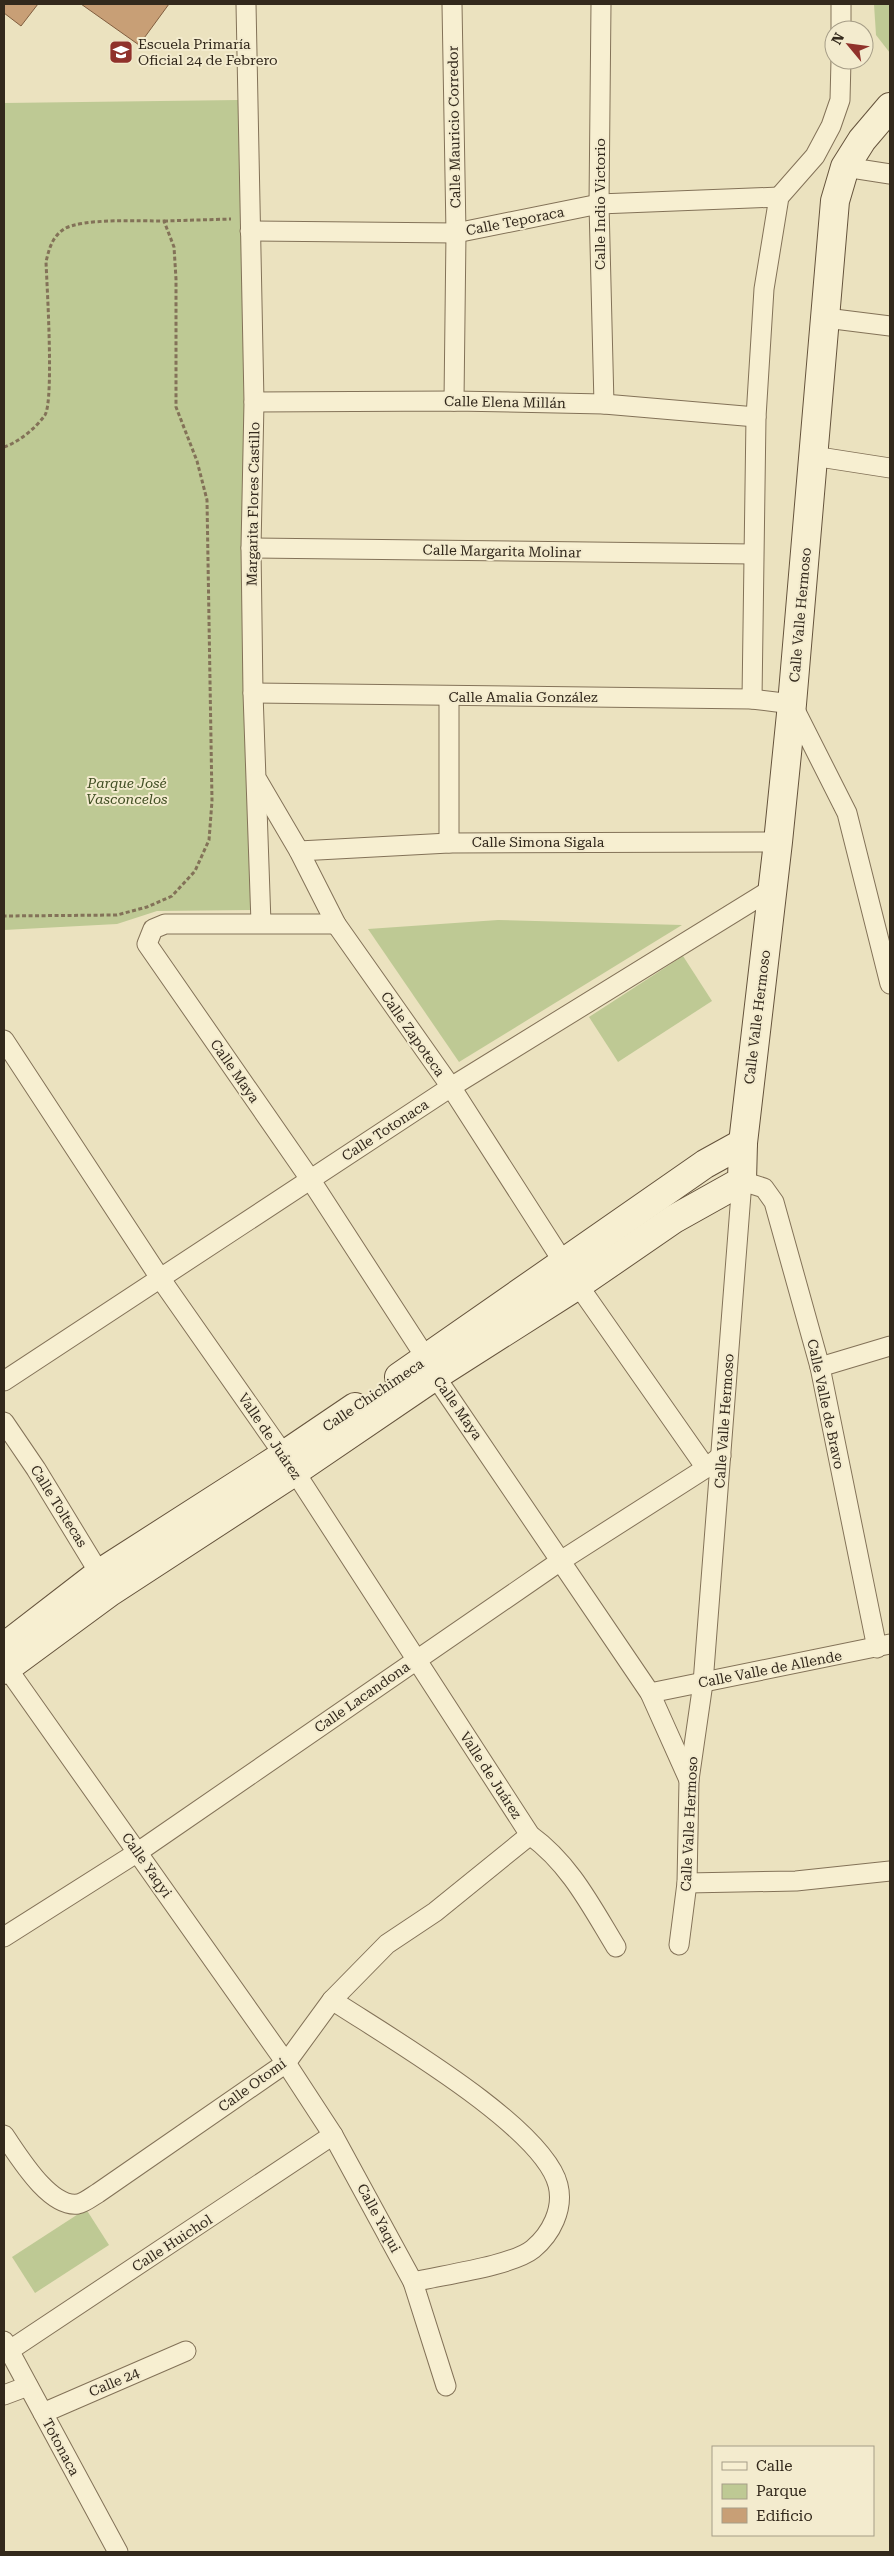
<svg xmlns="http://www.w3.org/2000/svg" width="894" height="2556" viewBox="0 0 894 2556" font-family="'Roboto Serif',serif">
<rect width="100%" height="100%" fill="#ebe2bf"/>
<!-- green -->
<g fill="#bec994">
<path d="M874,4H890V53L876,35Z"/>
<path d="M239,100L252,910L157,911L117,924L4,930V103Z"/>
<path d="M498,920L682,925L459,1062L368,929Z"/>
<path d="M683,956L712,1001L618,1062L589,1017Z"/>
<path d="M86,2209L109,2245L35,2293L12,2257Z"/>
</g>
<!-- building -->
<g fill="#c89f76" stroke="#815e3f">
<path d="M4,4H38L21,26L4,13Z"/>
<path d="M81,4H169L139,45Z"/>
</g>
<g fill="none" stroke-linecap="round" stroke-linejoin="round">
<!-- street casing -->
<g stroke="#837258" stroke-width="21">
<g id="street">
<path d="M246,4L254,402L251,548L253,693L261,923"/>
<path d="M452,4L456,233L454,401"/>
<path d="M601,4L599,204L604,404"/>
<path d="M841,30V4"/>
<path d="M845,167L890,174"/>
<path d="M250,231L456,233L599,204L779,197"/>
<path d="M826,318L890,326"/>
<path d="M254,402L454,401L604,404L756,417"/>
<path d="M813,456L890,468"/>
<path d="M251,548L753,554"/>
<path d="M253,693L752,699L792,704L847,813L890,984"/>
<path d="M449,697V843"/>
<path d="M752,699L756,417L764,289L779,197L815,156L831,126L840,100L841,60"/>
<path d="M258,781L299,851L336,924L451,1087L578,1285L706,1468"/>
<path d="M299,851L449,843L778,842"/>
<path d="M336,924H165L153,929L147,944L310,1179L426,1358L435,1376L650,1693L689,1780"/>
<path d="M4,1040L160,1278L284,1455L530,1835C570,1864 591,1906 616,1947"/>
<path d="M820,1367L890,1346"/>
<path d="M4,1381L451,1087L772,889"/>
<path d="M4,1422L36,1469L106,1584"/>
<path d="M7,1668L286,2063L333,2135L413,2282L446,2386"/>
<path d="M650,1693L890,1644"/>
<path d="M687,1883L796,1881L890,1871"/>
<path d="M4,1937L138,1852L559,1562L706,1468L721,1456"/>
<path d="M679,1945L687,1883L689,1780L703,1683L742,1181L764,1188L774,1202L820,1367L877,1648"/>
<path d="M332,2000C385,2035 543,2126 558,2185C564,2209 551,2234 533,2249C512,2266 442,2275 413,2282"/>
<path d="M4,2135C18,2155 49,2208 78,2204C84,2203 93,2196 98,2193L286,2063L332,2000L387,1944L435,1912L530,1835"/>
<path d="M4,2341L118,2552"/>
<path d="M10,2350L333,2135"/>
<path d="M4,2395L28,2386"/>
<path d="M43,2413L186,2351"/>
</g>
</g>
<!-- secondary casing -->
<g stroke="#65533c" stroke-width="30">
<g id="secondary">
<path d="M399,1377L705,1164L743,1143"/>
<path d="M4,1647L100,1573L284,1455L355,1407"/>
<path d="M4,1670L110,1592L294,1472L435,1376L578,1285L674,1219L742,1181L743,1143L778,842L792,704L835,201L845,167L862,140L890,107"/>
</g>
</g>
<!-- path -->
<g stroke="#837258" stroke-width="3" stroke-dasharray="4 2.5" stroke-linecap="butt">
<path d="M164,221L231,219"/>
<path d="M4,447C19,442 36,428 45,415C54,400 47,287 46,262C49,249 52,237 64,229C82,218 142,221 164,221L174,247L176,279V407L197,461L207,500L212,801L209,840L195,871L172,896L147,907L117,915L4,916"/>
</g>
<!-- street -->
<use href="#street" stroke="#f7efd1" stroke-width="19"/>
<!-- secondary -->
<use href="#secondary" stroke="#f7efd1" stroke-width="28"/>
</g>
<!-- icons -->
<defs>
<g id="school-square" transform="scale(1.25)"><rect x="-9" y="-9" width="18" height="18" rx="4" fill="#90322b" stroke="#f3ebce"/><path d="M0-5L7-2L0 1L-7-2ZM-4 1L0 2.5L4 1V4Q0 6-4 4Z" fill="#fff"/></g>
</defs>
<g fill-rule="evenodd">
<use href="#school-square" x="121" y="52"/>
</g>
<g text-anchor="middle" stroke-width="4" stroke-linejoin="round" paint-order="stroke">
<!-- poi labels -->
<g font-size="14" fill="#33291c" stroke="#f3ebce" text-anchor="start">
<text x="138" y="49">Escuela Primaría<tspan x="138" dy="16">Oficial 24 de Febrero</tspan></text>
</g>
<!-- street labels -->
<g font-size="14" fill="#33291c" stroke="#f3ebce">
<text transform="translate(454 127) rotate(-91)" y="5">Calle Mauricio Corredor</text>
<text transform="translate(600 204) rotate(-90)" y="5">Calle Indio Victorio</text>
<text transform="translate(515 221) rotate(-11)" y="5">Calle Teporaca</text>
<text transform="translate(505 402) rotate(1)" y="5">Calle Elena Millán</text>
<text transform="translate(253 504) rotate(-89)" y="5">Margarita Flores Castillo</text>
<text transform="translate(502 551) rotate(1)" y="5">Calle Margarita Molinar</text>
<text transform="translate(800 615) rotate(-85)" y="5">Calle Valle Hermoso</text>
<text x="523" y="702">Calle Amalia González</text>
<text x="538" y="847">Calle Simona Sigala</text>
<text transform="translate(757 1017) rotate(-83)" y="5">Calle Valle Hermoso</text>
<text transform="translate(413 1034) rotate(55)" y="5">Calle Zapoteca</text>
<text transform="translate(235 1071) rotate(55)" y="5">Calle Maya</text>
<text transform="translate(385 1130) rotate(-33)" y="5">Calle Totonaca</text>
<text transform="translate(373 1395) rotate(-34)" y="5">Calle Chichimeca</text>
<text transform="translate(826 1404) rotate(78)" y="5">Calle Valle de Bravo</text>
<text transform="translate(458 1408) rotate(55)" y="5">Calle Maya</text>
<text transform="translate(724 1421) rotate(-86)" y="5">Calle Valle Hermoso</text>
<text transform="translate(270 1436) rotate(56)" y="5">Valle de Juárez</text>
<text transform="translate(59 1506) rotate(58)" y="5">Calle Toltecas</text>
<text transform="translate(770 1669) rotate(-11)" y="5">Calle Valle de Allende</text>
<text transform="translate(362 1697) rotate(-35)" y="5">Calle Lacandona</text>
<text transform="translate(491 1775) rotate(57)" y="5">Valle de Juárez</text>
<text transform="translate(689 1824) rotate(-87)" y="5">Calle Valle Hermoso</text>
<text transform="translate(147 1865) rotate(55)" y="5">Calle Yaqyi</text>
<text transform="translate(252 2085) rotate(-36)" y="5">Calle Otomí</text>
<text transform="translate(379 2218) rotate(62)" y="5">Calle Yaqui</text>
<text transform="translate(172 2243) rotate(-33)" y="5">Calle Huichol</text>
<text transform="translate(114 2382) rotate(-23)" y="5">Calle 24</text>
<text transform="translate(61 2447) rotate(62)" y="5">Totonaca</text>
</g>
<!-- park labels -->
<g font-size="14" font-style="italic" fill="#414f24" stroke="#f3ebce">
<text x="127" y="788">Parque José<tspan x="127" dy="16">Vasconcelos</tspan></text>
</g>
</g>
<!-- border -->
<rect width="894" height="2556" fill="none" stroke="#33291c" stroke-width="10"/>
<!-- legend -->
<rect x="712" y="2446" width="162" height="90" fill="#f3ebce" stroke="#a69d87"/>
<rect x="722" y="2462" width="25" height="8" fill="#f7efd1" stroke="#a69d87"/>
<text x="756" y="2471" font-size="15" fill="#33291c">Calle</text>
<rect x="722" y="2484" width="25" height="15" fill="#bec994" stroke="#a69d87"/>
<text x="756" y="2496" font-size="15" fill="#33291c">Parque</text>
<rect x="722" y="2508" width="25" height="15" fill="#c89f76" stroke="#a69d87"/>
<text x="756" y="2521" font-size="15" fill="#33291c">Edificio</text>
<!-- north arrow -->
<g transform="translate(849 45) rotate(299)"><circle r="24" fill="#f3ebce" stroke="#a69d87"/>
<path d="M0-4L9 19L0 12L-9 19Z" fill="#90322b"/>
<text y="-8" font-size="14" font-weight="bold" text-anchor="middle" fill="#33291c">N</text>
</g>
</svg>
